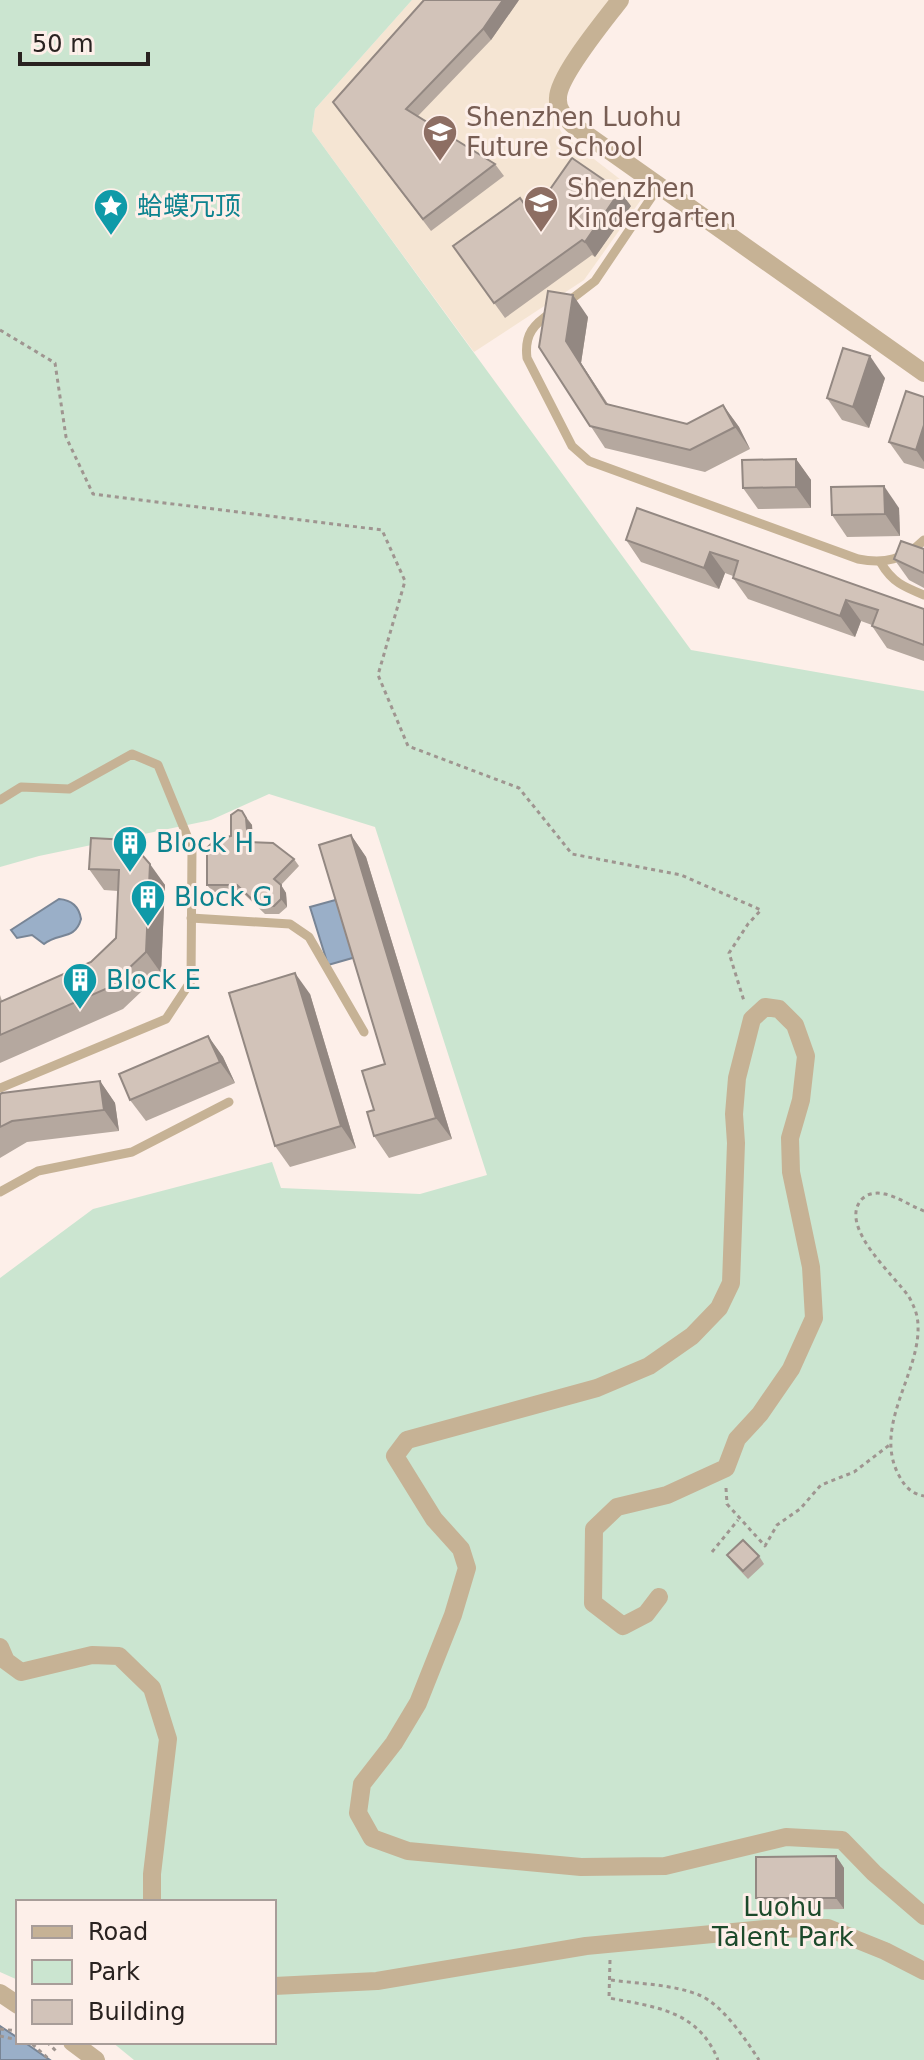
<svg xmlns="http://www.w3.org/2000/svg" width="924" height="2060" viewBox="0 0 924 2060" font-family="'DejaVu Sans','Noto Sans SC',sans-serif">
<rect width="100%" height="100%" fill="#fdefe9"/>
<!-- education -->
<path fill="#f5e5d3" d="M412,0H617L558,81L548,108L563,135L643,197L584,280L474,352L312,131L315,109Z"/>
<!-- green -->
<path fill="#cbe5d0" d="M0,0H412L315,109L312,131L691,650L924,691V2060H134L112,2042H274V1902H18V1980L0,1972V1278L93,1209L272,1162L281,1188L420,1194L487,1175L375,827L269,794L211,820L39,856L0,867Z"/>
<!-- water -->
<g fill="#9aafc8" stroke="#788596" stroke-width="2">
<path d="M59,899C72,900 79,906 81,919C75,941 58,932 44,944L32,935L17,938L11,930Z"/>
<path d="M339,899L356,957L328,965L310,907Z"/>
<path d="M0,2026L18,2038V2042H24L50,2060H0Z"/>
</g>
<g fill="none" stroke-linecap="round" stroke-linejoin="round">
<!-- path -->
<g stroke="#9f9590" stroke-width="3" stroke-dasharray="4 4" stroke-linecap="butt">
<path d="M0,330L55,363L66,437L93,494L382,530L405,581L378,675L408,746L519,788L572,854L681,875L761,910L748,924L729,953L744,1001"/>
<path d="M924,1211C911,1206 898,1197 885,1194C877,1192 868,1193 862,1199C837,1226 895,1276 909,1297C914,1306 918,1315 918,1326C920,1375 870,1429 901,1479C906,1488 913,1494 924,1496"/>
<path d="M726,1488L727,1504L765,1546L777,1525L800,1509L821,1485L854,1472L892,1443"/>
<path d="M712,1552L738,1520"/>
<path d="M610,1960L609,1998C655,2007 698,2010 718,2060"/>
<path d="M611,1980C639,1984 672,1984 699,1995C722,2004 746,2040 759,2060"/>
<path d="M0,2029L18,2031"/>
<path d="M0,2036L18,2040"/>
<path d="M25,2042L31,2043L50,2060"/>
<path d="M47,2042L58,2053"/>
</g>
<!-- lane -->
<g stroke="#c6b295" stroke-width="9">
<path d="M565,304L595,281L659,186"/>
<path d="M552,312C534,324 524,334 527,358L572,446L589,461L858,559C884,564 904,560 924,540"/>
<path d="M881,563C892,582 904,587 924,595"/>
<path d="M0,800L21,787L69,789L132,754L158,765L192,848L191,981L166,1019L0,1088"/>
<path d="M191,918L290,924L309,937L364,1032"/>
<path d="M0,1192L38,1171L132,1152L229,1102"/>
</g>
<!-- street -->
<g stroke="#c6b295" stroke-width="18">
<path d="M620,0C605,20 558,76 558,98C557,110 565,117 573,125L924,373"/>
<path d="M659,1597L646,1614L623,1626L593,1603L594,1529L617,1507L667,1495L726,1468L737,1439L760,1414L791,1369L814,1318L811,1267L791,1172L790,1138L801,1100L806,1056L795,1025L779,1009L765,1007L752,1019L737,1078L734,1114L736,1143L731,1283L719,1308L692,1336L649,1366L597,1388L407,1440L395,1456L434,1519L461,1549L467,1568L453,1615L418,1703L394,1743L362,1784L358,1813L372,1838L408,1851L581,1867L665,1866L786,1837L842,1840L874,1873L924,1916"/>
<path d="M0,1647L6,1661L21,1672L92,1655L119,1656L152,1688L168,1739L152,1874V1902"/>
<path d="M274,1986L377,1981L586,1946L765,1929L828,1928L885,1951L924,1971"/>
<path d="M0,1993L18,2005"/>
<path d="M72,2042L96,2060"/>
</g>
</g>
<!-- wall -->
<g fill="#b5a89f">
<path d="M519,0L491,40L418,116L495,164L504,176L431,231L341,113Z"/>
<path d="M631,206L595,257L592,255L505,318L453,246L532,215Z"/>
<path d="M588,317L581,363L608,404L687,424L723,405L739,427L750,449L705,472L605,448L539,347Z"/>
<path d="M885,378L869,428L842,420L827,398Z"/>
<path d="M924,397V469L904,463L889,442Z"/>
<path d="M796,459L811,480V508L758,509L743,488Z"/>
<path d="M637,508L924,609V661L887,648L872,626V625L861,621L855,637L748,599L733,578V576L725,573L719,589L641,562L626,540Z"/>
<path d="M899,508L900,536L847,537L832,515Z"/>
<path d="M924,549V588L909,580L894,559Z"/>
<path d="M242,811L252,825L253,842L294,859L299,866L281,885L286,893L287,907L279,914H265L242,892H213L207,885L231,836Z"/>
<path d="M351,835L366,857L452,1139L389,1158L374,1136V1110L385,1064Z"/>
<path d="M129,840L165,885L161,973L123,1009L0,1063V995L2,1001L91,962L116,938L118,891L104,890L89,869Z"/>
<path d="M310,994L356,1148L290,1167L275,1146Z"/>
<path d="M208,1036L223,1057L235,1083L146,1121L130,1100Z"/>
<path d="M100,1081L115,1103L119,1131L27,1142L0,1158V1094Z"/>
<path d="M727,1555L759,1556L764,1564L748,1579L732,1562Z"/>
<path d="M836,1856L844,1868V1909L764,1910L756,1898Z"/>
</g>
<!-- shaded-wall -->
<g fill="#938882">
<path d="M503,0H519L491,40L483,29Z"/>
<path d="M620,191L631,206L595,257L585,242Z"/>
<path d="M573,295L588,317L581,363L621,425L566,341Z"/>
<path d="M870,356L885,378L869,428L853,407Z"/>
<path d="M723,405L739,427L750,449L735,427Z"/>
<path d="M924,425V462L916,450Z"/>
<path d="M796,459L811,480V508L796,487Z"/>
<path d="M884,486L899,508L900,536L885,514Z"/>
<path d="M710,552L725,573L719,589L704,568Z"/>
<path d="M846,600L861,621L855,637L840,616Z"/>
<path d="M246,818L252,825L253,850L248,842Z"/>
<path d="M351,835L366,857L452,1139L436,1118Z"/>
<path d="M150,864L165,885L161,973L146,952Z"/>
<path d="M281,885L286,893L287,907L281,899Z"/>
<path d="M295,973L310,994L356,1148L341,1126Z"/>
<path d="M208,1036L223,1057L235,1083L220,1062Z"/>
<path d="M100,1081L115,1103L119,1131L104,1110Z"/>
<path d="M836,1856L844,1868V1909L836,1898Z"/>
</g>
<!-- building -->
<g fill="#d2c3b9" stroke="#938882" stroke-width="2">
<path d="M424,0H503L483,29L406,109L495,164L423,219L333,102Z"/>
<path d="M572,158L620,191L585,242L582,240L494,303L453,246L520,198L532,215Z"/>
<path d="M548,291L573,295L566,341L606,404L687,424L723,405L735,427L690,450L590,426L539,347Z"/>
<path d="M843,348L870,356L853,407L827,398Z"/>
<path d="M906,391L924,397V425L916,450L889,442Z"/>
<path d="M796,459V487L743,488L742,460Z"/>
<path d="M884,486L885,514L832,515L831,487Z"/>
<path d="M637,508L924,609V645L872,626L878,610L846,600L840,616L733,578L738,561L710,552L704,568L626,540Z"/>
<path d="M901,541L924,549V573L894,559Z"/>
<path d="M238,810L242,811L246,818L248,842L273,843L294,859L274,879L281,885V899L274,906L260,907L237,885H207V848L215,840L231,836V815Z"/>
<path d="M351,835L436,1118L374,1136L367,1112L374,1110L362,1071L385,1064L319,845Z"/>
<path d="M91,838L129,840L150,864L146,952L108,988L0,1035V1002L91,962L116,938L119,870L89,869Z"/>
<path d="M295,973L341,1126L275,1146L229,993Z"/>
<path d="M208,1036L220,1062L130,1100L119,1074Z"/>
<path d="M100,1081L104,1110L12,1121L0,1127V1094L2,1093Z"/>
<path d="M743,1540L759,1556L743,1571L727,1555Z"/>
<path d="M836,1856V1898H756V1857Z"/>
</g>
<!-- icons -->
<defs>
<g id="school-pin" transform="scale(1.8)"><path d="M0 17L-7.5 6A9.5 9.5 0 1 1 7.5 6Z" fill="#8d6e63" stroke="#fdefe9"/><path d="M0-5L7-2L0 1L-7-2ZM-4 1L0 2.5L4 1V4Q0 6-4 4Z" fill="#fff"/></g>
<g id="sight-pin" transform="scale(1.8)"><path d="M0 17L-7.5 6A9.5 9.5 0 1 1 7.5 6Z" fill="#0f9aa8" stroke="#fdefe9"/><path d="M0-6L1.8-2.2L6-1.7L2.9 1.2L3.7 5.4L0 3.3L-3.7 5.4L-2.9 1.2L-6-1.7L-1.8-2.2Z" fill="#fff"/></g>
<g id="building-pin" transform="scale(1.8)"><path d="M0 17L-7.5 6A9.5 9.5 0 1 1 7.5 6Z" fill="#0f9aa8" stroke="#fdefe9"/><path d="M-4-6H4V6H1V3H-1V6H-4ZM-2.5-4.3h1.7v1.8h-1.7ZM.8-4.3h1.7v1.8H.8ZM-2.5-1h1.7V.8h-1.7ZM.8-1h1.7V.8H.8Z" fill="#fff"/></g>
</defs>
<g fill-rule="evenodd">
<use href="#school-pin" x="440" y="132"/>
<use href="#school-pin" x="541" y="203"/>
<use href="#sight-pin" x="111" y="206"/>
<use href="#building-pin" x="130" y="843"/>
<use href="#building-pin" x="148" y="897"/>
<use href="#building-pin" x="80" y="980"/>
</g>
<g text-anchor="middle" stroke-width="6" stroke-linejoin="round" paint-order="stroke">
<!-- education labels -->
<g font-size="26" fill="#785e54" stroke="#fdefe9" text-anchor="start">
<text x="466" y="126">Shenzhen Luohu<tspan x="466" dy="30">Future School</tspan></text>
<text x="567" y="197">Shenzhen<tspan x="567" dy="30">Kindergarten</tspan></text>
</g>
<!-- culture labels -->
<g font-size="26" fill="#0d838f" stroke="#fdefe9" text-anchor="start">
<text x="137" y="215">蛤蟆冗顶</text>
<text x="156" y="852">Block H</text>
<text x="174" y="906">Block G</text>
<text x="106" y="989">Block E</text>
</g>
<!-- park labels -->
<g font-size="26" fill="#1c4a2b" stroke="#fdefe9">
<text x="783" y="1916">Luohu<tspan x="783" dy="30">Talent Park</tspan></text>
</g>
</g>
<!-- legend -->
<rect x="16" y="1900" width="260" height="144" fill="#fdefe9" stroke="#a89d99" stroke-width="2"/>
<rect x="32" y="1926" width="40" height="12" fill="#c6b295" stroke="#a89d99" stroke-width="2"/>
<text x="88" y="1940" font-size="24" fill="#292220">Road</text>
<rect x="32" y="1960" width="40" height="24" fill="#cbe5d0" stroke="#a89d99" stroke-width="2"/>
<text x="88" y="1980" font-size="24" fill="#292220">Park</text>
<rect x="32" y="2000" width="40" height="24" fill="#d2c3b9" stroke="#a89d99" stroke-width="2"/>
<text x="88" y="2020" font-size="24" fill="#292220">Building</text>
<!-- scale -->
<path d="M20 52v12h128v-12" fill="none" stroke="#292220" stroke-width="4"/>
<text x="32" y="52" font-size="24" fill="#292220" stroke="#fdefe9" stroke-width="6" paint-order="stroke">50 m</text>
</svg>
